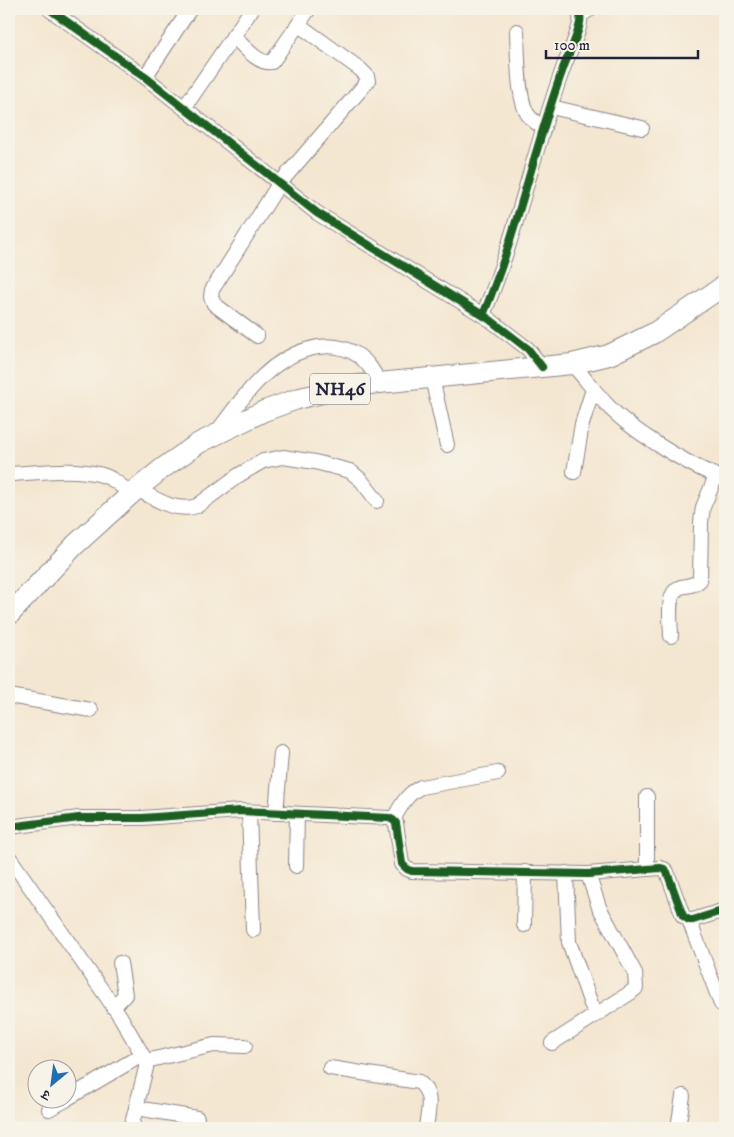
<svg xmlns="http://www.w3.org/2000/svg" width="734" height="1137" viewBox="0 0 734 1137" font-family="'IM FELL DW Pica','Noto Serif Devanagari',serif">
<rect width="100%" height="100%" fill="#f7f3e8"/>
<filter id="ink" filterUnits="userSpaceOnUse"><feTurbulence type="fractalNoise" baseFrequency=".02" numOctaves="2"/><feDisplacementMap in="SourceGraphic" scale="10" xChannelSelector="R" yChannelSelector="G"/><feConvolveMatrix kernelMatrix="1 2 1 2 8 2 1 2 1" color-interpolation-filters="sRGB"/></filter>
<filter id="wash" filterUnits="userSpaceOnUse"><feTurbulence type="fractalNoise" baseFrequency=".0096" numOctaves="4" result="noise"/><feDisplacementMap in="SourceGraphic" scale="20" xChannelSelector="R" yChannelSelector="G"/><feGaussianBlur stdDeviation="1.12" result="paint"/><feColorMatrix in="noise" values="0 0 0 0 0 0 0 0 0 0 0 0 0 0 0 0 0 1.4 0 .05"/><feComposite in="paint" operator="in"/></filter>
<g filter="url(#wash)">
<rect width="100%" height="100%" fill="#f4e7d1"/>
</g>
<g filter="url(#ink)">
<g fill="none" stroke-linecap="round" stroke-linejoin="round">
<!-- minor casing -->
<g stroke="#8b8486" stroke-width="16">
<g id="minor">
<path d="M49,9L145,77L317,213L489,319L528,349L542,367"/>
<path d="M580,15L591,9"/>
<path d="M517,31C518,51 517,102 529,116C533,121 539,125 544,128"/>
<path d="M233,36C243,45 258,65 272,62L309,9"/>
<path d="M145,77L190,9"/>
<path d="M551,107L642,128"/>
<path d="M184,108L252,9"/>
<path d="M483,315C517,235 534,147 564,66C568,55 583,26 580,15C579,13 577,11 575,9"/>
<path d="M257,336L214,304L211,297L212,290L279,184L368,81L367,76L360,69L299,25"/>
<path d="M572,364C585,378 596,394 610,408C635,433 691,467 725,479"/>
<path d="M432,378L447,445"/>
<path d="M217,432C231,413 245,393 263,376C287,353 328,334 359,356C369,363 374,373 380,383"/>
<path d="M574,472L582,424L593,389"/>
<path d="M9,474C38,473 70,467 98,474C111,476 121,486 131,494"/>
<path d="M137,489C156,499 175,513 197,506L239,475L263,461L283,457L315,462L350,471L361,480L377,501"/>
<path d="M671,636C671,622 665,592 681,587C688,585 694,586 700,580L701,522L703,507L716,476"/>
<path d="M9,696L91,710"/>
<path d="M647,797V869"/>
<path d="M249,812L253,930"/>
<path d="M276,813L281,753"/>
<path d="M393,820C401,806 406,794 421,787L498,773"/>
<path d="M9,827L79,818H142L240,811L389,818L393,820L396,823L402,864L407,869L412,871L588,874L660,868L664,869L667,872L683,916L689,920H693L725,910"/>
<path d="M9,857L120,1016L146,1061V1068L131,1128"/>
<path d="M296,866L297,814"/>
<path d="M566,873L569,942L591,1004L597,1014"/>
<path d="M689,920L721,1004"/>
<path d="M524,925L525,872"/>
<path d="M113,1007L125,995L120,963"/>
<path d="M552,1043L630,993L636,988L635,973L599,907L588,874"/>
<path d="M146,1061L214,1045L245,1046"/>
<path d="M330,1068L419,1082C434,1095 428,1110 426,1128"/>
<path d="M68,1098L142,1055"/>
<path d="M136,1108L197,1118"/>
<path d="M49,1109L66,1100"/>
<path d="M678,1128L683,1096"/>
</g>
</g>
<!-- highway casing -->
<g stroke="#8b8486" stroke-width="22">
<path id="highway" d="M9,615L75,545L131,494L163,468L199,443L264,411L300,398L359,385L572,364L609,355L654,333L725,285"/>
</g>
<!-- minor -->
<use href="#minor" stroke="#fff" stroke-width="14"/>
<!-- highway -->
<use href="#highway" stroke="#fff" stroke-width="20"/>
<!-- cycleway casing -->
<g stroke="#f7f3e8" stroke-width="11">
<g id="cycleway">
<path d="M49,9L145,77L317,213L489,319L528,349L542,367"/>
<path d="M483,315C517,235 534,147 564,66C568,55 583,26 580,15C579,13 577,11 575,9"/>
<path d="M9,827L79,818H142L240,811L389,818L393,820L396,823L402,864L407,869L412,871L588,874L660,868L664,869L667,872L683,916L689,920H693L725,910"/>
</g>
</g>
<!-- cycleway -->
<use href="#cycleway" stroke="#1b5e20" stroke-width="8"/>
</g>
</g>
<g text-anchor="middle" stroke-width="4.5" stroke-linejoin="round" paint-order="stroke">
<!-- shield labels -->
<rect fill="#f7f3e8" stroke="#62616f" stroke-width="1" x="310" y="373.5" width="60" height="31" rx="4"/>
<g font-size="18" font-weight="bold" fill="#22223b">
<text x="340" y="395">NH46</text>
</g>
</g>
<!-- margin -->
<rect width="734" height="1137" fill="none" stroke="#f7f3e8" stroke-width="30"/>
<!-- north arrow -->
<g transform="translate(52 1084) rotate(209)"><circle r="24" fill="#f7f3e8" stroke="#a29fa3"/>
<path d="M0-4L9 19L0 12L-9 19Z" fill="#1f6fb2"/>
<text y="-8" font-size="14" font-weight="bold" text-anchor="middle" fill="#22223b">उ</text>
</g>
<!-- scale -->
<path d="M546 50v8h152v-8" fill="none" stroke="#22223b" stroke-width="2.5"/>
<text x="554" y="50" font-size="15" fill="#22223b" stroke="#f7f3e8" stroke-width="4" paint-order="stroke">100 m</text>
</svg>
